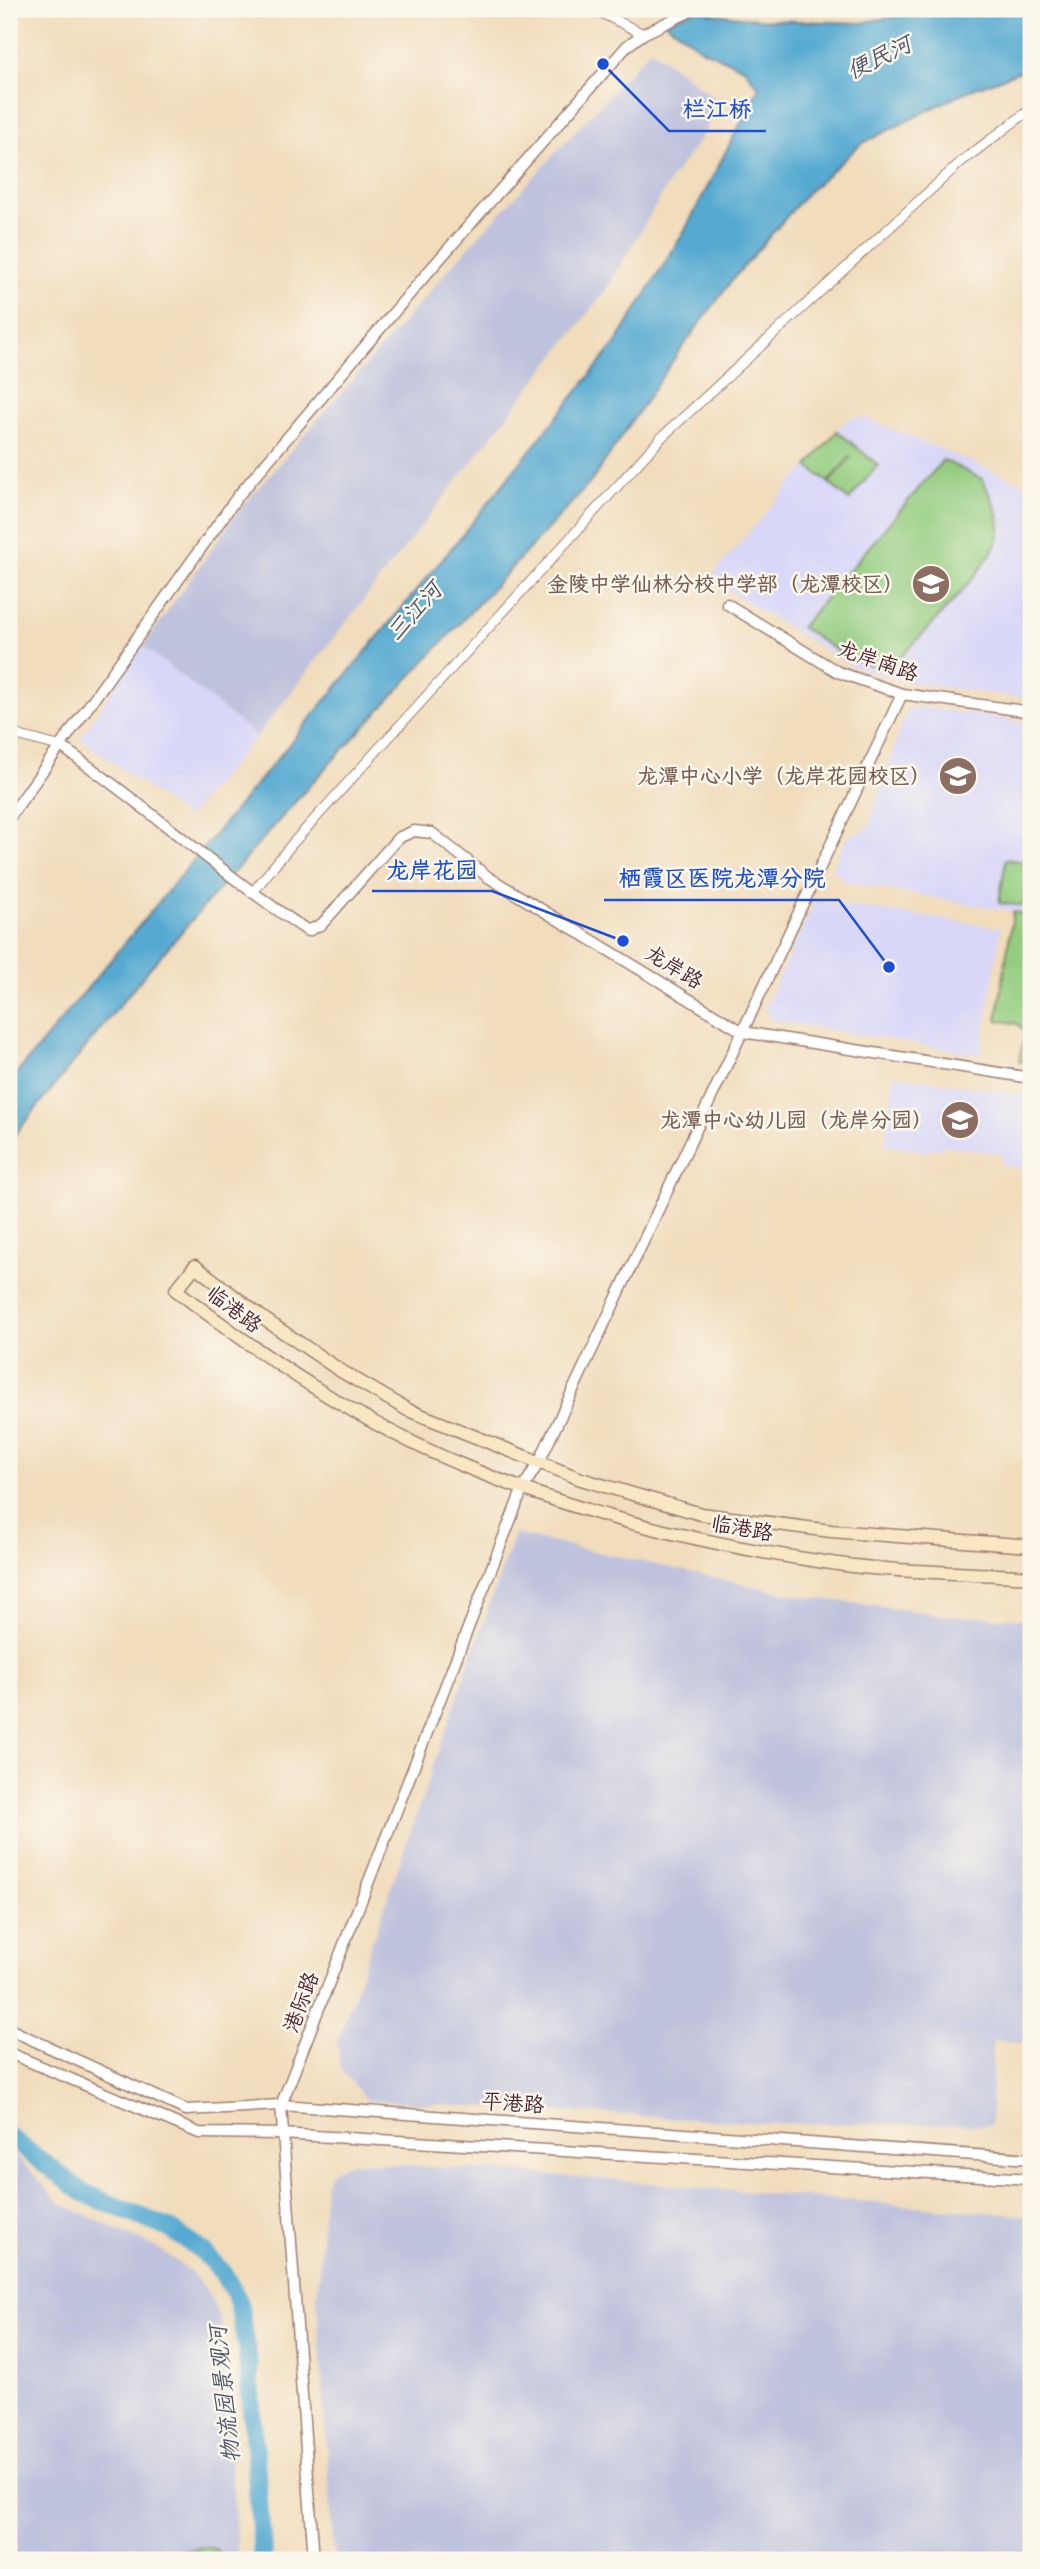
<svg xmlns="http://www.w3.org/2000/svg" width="1040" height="2569" viewBox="0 0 1040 2569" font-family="'Comic Neue','LXGW WenKai TC',sans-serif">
<rect width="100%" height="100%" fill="#fbf7ec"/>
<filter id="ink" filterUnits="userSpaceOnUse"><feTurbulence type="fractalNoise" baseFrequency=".0143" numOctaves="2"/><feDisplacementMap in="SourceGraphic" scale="14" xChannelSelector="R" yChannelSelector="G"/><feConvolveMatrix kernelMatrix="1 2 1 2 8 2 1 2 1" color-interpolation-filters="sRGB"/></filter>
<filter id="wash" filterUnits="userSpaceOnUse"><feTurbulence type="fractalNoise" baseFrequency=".00686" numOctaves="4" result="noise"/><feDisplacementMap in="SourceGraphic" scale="28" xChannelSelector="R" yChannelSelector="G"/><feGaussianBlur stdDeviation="1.57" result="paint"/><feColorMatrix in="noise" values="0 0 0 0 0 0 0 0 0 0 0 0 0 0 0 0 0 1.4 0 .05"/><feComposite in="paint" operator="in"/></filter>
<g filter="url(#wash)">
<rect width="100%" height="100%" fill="#f1dcbb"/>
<!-- built -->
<g fill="#d8d7f8">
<path d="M855,417L866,418L1031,487V699L907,682L851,666L709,579L845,421Z"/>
<path d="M143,646L257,736L187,818L80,738Z"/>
<path d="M924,707L1031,723V915L841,881V874L831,871L847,837L868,829L905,715L913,708Z"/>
<path d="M815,901L1001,928L981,1055L771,1020L765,1007Z"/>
<path d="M894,1075L1031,1096V1157L1028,1156L1026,1169L1001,1165L1002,1154L943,1145L942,1150L931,1148L930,1152L885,1145Z"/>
</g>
<!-- industrial -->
<g fill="#bfc2dd">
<path d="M651,49L719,101L703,135L671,179L607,289L257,736L143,646L240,509L457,260Z"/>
<path d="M514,1534L799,1596L952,1616L1031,1619V2044L993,2040L991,2125L760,2123L367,2100L341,2070L337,2043Z"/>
<path d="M9,2148L60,2203L159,2249L186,2268L208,2291L220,2319L238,2560H9Z"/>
<path d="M351,2162L528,2173L1031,2216V2560H334L317,2300L325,2185L332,2171Z"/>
</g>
<!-- green -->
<g fill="#94cd81" stroke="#6f7656" stroke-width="2">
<path d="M837,431L878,465L849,500L829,483L852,455L828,482L808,466Z"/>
<path d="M943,460L982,479C990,496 1001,513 1000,531C999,559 924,631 903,655C873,684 828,644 801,627Z"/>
<path d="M1006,859L1029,863L1023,906L999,903Z"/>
<path d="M1013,912L1031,915V1064L1019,1062L1025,1031L1018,1024L997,1020Z"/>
<path d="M206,2547L215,2549L226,2560H134Z"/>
</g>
<!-- water -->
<path fill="#56aad1" stroke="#50647e" stroke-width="2" d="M697,9L715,14L767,20L860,23L937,9H1031V67L963,93L861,144L807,193L733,279L678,353L591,482L310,785L150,968L9,1142V1083L464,533L616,343L684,232L759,88L744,68L703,50L665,22Z"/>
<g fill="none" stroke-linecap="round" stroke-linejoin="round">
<!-- river -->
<path stroke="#56aad1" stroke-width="19" d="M9,2137L84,2193L170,2229L201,2250L223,2273L238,2300L247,2349L263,2560"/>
</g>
</g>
<g filter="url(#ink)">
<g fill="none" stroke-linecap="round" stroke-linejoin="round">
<!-- minor casing -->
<g stroke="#9e7e73" stroke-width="11">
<g id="minor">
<path d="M594,9L643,34"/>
<path d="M9,733L62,747"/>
<path d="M252,893L292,844L662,437L962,161L1031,109"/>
</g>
</g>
<!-- tertiary casing -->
<g stroke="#9e7e73" stroke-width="13">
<g id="tertiary">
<path d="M727,604L838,672L902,694L1031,712"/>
<path d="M62,747C146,806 222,874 308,931L322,924L398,838L414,831L432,833L488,877L743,1032L1031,1078"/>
<path d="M9,818L238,496L429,271L627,46L643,34L695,9"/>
<path d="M9,2029L186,2110L281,2105L1031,2159"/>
<path d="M9,2053L199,2133L281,2134L1031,2179"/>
<path d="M314,2560L281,2105L523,1488L539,1462L902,694"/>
</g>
</g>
<!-- secondary casing -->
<g stroke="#9e7e73" stroke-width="15">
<path id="secondary" d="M1031,1546L831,1531L701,1514L581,1479L408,1410L341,1371L264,1319L195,1266L176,1290C265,1358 360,1423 464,1466C581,1515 706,1545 831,1563C896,1573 965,1572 1031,1577"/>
</g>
<!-- minor -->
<use href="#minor" stroke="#fff" stroke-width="9"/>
<!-- tertiary -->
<use href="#tertiary" stroke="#fff" stroke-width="10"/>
<!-- secondary -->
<use href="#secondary" stroke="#f9e7c3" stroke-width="12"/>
</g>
</g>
<!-- icons -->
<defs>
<g id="school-disc" transform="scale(2.0125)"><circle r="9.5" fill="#8d6e63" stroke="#fbf7ec"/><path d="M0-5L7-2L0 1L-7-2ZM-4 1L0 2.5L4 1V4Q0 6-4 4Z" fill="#fff"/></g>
</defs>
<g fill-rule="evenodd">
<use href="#school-disc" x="931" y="584"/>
<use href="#school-disc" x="958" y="776"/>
<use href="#school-disc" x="960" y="1120"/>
</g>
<g text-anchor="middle" stroke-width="5" stroke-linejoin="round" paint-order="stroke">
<!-- education labels -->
<g font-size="21" font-weight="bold" fill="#785e54" stroke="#fbf7ec" text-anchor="end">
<text x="904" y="591">金陵中学仙林分校中学部（龙潭校区）</text>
<text x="931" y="783">龙潭中心小学（龙岸花园校区）</text>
<text x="933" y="1127">龙潭中心幼儿园（龙岸分园）</text>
</g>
<!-- street labels -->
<g font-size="21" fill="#4a1f2b" stroke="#fbf7ec">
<text transform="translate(878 661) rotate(19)" y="7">龙岸南路</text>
<text transform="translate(674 967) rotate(31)" y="7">龙岸路</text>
<text transform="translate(234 1309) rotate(37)" y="7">临港路</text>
<text transform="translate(742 1528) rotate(10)" y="7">临港路</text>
<text transform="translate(301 2002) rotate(-69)" y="7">港际路</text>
<text transform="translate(513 2103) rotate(4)" y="7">平港路</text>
</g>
<!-- water labels -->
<g font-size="23" font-style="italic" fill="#4f576d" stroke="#fbf7ec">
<text transform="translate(879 57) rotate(-26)" y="8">便民河</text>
<text transform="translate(414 611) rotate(-48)" y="8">三江河</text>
<text transform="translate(224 2394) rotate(-96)" y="8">物流园景观河</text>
</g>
</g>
<!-- callouts -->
<path fill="none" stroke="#1d4ed8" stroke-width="2.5" d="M603 64L669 131H766M623 941L492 891H372M889 967L839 900H604"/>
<g fill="#1d4ed8" stroke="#fbf7ec" stroke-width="2.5">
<circle cx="603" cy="64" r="7"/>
<circle cx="623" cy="941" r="7"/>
<circle cx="889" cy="967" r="7"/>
</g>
<g font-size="23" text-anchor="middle" font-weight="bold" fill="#1d4ed8" stroke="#fbf7ec" stroke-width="5" stroke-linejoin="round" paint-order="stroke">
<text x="717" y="117">栏江桥</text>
<text x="432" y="878">龙岸花园</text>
<text x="722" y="886">栖霞区医院龙潭分院</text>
</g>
<!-- margin -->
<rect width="1040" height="2569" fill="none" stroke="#fbf7ec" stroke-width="35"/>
</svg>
